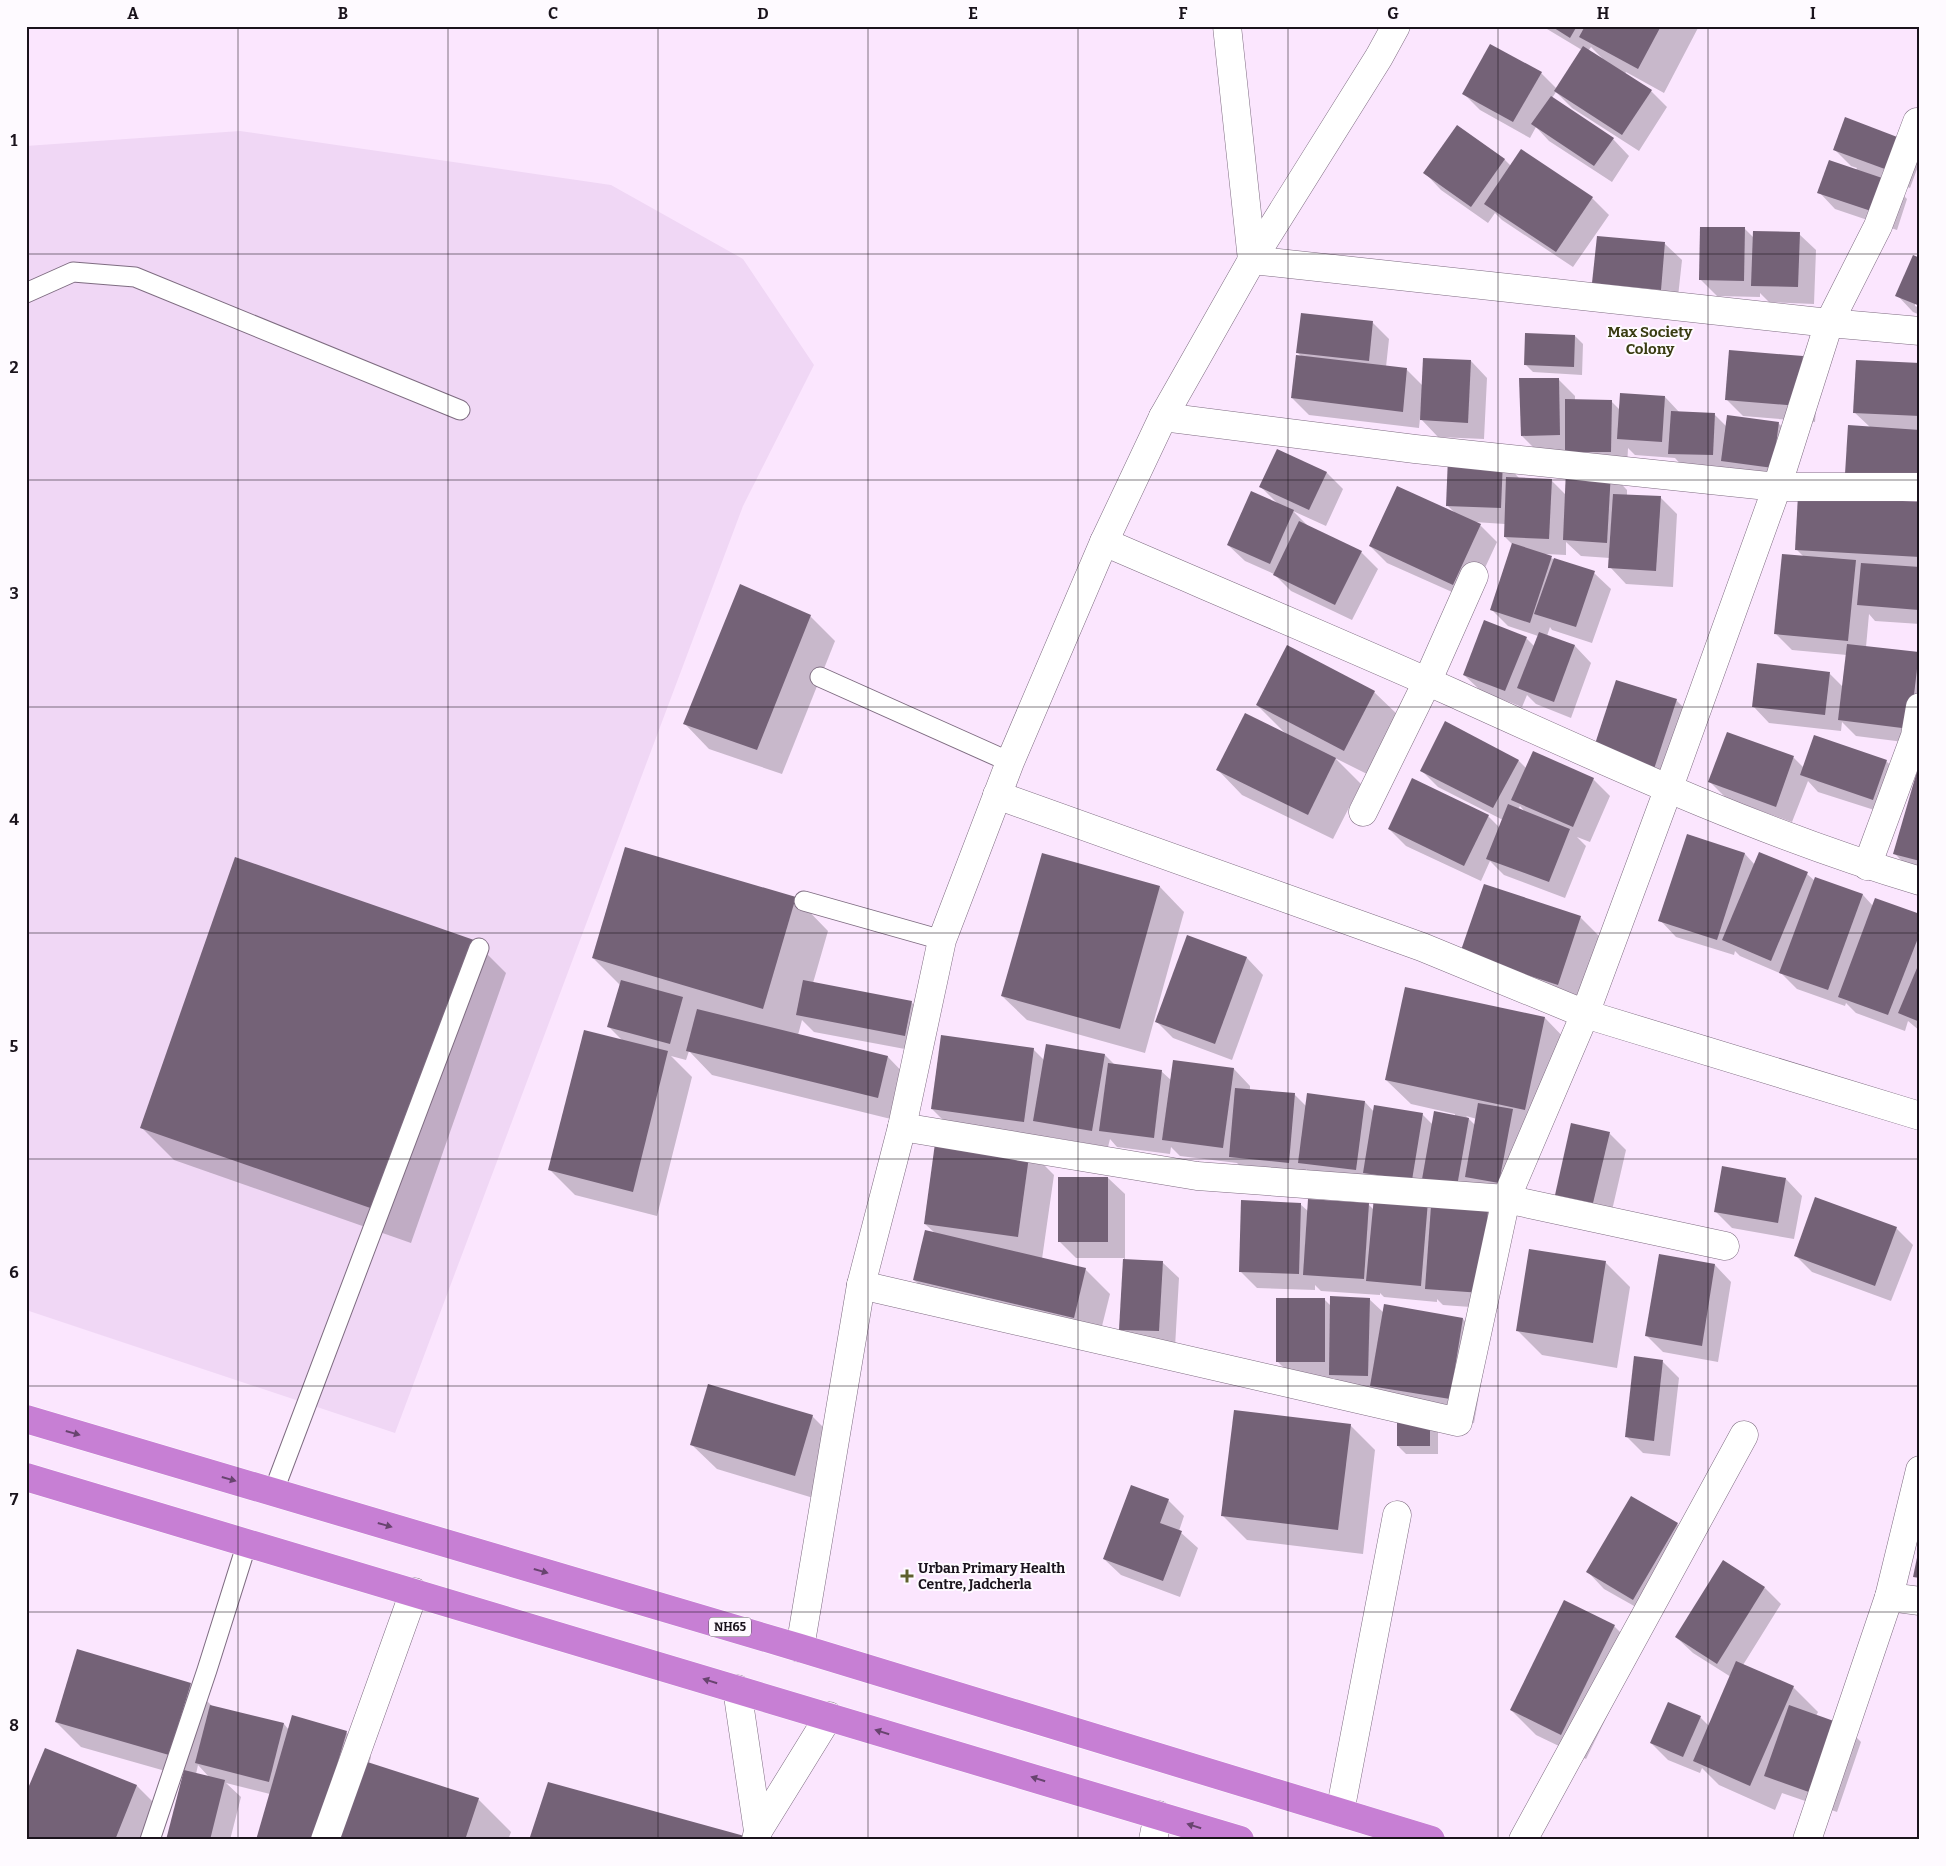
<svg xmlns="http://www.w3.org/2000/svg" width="1946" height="1866" viewBox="0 0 1946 1866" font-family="Bitter,serif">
<rect width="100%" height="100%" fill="#fbe6fe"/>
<!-- built -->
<path fill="#f0d7f5" d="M240,131L611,185L743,259L814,365L743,506L395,1433L26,1310V146Z"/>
<!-- shadow -->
<g fill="#0003" fill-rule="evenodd">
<path d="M1542,26H1699L1664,93L1626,72L1625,74L1651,91L1667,107L1639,151L1572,108L1556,92L1552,98L1613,139L1629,156L1612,182L1549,141L1536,127L1530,138L1480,110L1464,94L1541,73L1557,89L1582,50ZM1591,47L1603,59L1588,51Z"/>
<path d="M1457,127L1505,160L1511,166L1521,151L1592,198L1609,215L1573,267L1502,220L1495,213L1488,223L1441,190L1425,173Z"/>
<path d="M1904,141L1920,157V161L1910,188L1888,180L1907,199L1897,230L1835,209L1819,192L1856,170L1857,168L1851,166L1834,149Z"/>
<path d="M1744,228L1754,238L1799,234L1816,250L1814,304L1769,302L1760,293V297L1717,296L1700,279Z"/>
<path d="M1598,237L1665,244L1682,260L1677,306L1610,299L1593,283Z"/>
<path d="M1897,295L1915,303V306L1920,308V315L1913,312Z"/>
<path d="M1373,323L1389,339L1386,367L1407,370L1423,386L1471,361L1487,378L1484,439L1438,437L1420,418L1419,428L1309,415L1292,398L1302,357L1297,352Z"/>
<path d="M1575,336L1583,344L1582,375L1533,372L1525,364Z"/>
<path d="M1803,358L1819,374L1815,422L1743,416L1726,399Z"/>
<path d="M1920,364V494L1870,427L1854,412Z"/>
<path d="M1558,379L1575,396V400L1611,401L1620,410L1622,394L1665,397L1680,413L1714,414L1727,427L1778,423L1795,439L1789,484L1739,477L1729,467V472L1686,470L1675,458L1635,455L1628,448L1627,468L1538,452L1522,436Z"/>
<path d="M1278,450L1327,473L1343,489L1326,526L1293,511L1309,527L1361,552L1378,569L1352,620L1291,591L1274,574L1245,561L1228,545L1278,504L1261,487Z"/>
<path d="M1503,461L1519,478L1552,481L1566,495L1611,473L1627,490V496L1660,497L1677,514L1673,587L1626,584L1610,567V558L1581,556L1566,542V555L1545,554L1553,559L1594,573L1611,589L1592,643L1552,630L1550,627L1547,636L1575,646L1591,663L1571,718L1536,704L1527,695L1522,707L1481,691L1464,675L1526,638L1534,646L1538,636L1508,626L1491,609L1513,545L1505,537V524L1474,522L1481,526L1497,542L1470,600L1387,563L1370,546L1456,514L1447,505Z"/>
<path d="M1920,504V624L1875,621L1869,614L1866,647L1920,655V744L1856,736L1842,722L1841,731L1769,723L1753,706L1829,673L1843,687L1847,655L1792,650L1776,634L1804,557L1796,549Z"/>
<path d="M810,616L835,641L782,774L709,749L685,724Z"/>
<path d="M1374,692L1399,716L1369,775L1335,758L1361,784L1333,839L1242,795L1218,770L1286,734L1257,705Z"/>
<path d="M1676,700L1693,717L1671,785L1594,749Z"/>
<path d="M1728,734L1794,758L1804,768L1886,761L1903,777L1890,815L1818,792L1808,781L1792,822L1726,798L1710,782Z"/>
<path d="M1519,761L1526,768L1593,779L1610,796L1590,842L1577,837L1586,846L1565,898L1504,875L1490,861L1481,881L1406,846L1389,829L1488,816L1500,828L1503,820L1438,787L1422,771ZM1520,806L1526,813L1518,809Z"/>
<path d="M1920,764V872L1911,870L1894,853Z"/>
<path d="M1688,835L1745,854L1755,865L1807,874L1815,881V878L1863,895L1873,906L1920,915V1031L1908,1021L1905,1031L1856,1013L1846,1003L1845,1006L1797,989L1782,974L1740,956L1735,951L1734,955L1676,937L1660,920Z"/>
<path d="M1160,887L1184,912L1145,1053L1027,1020L1002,996Z"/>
<path d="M796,898L828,931L813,983L911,1002L928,1019L921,1052L814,1032L802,1020L798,1035L888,1057L912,1082L903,1122L712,1075L689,1051L686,1060L671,1056L692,1077L657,1216L575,1195L550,1170L623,1041L609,1027L620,985L593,958Z"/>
<path d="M1580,917L1605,942L1583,1009L1462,952Z"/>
<path d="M1188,937L1247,958L1263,975L1232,1060L1173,1038L1156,1021Z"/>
<path d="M474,941L506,973L411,1243L174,1160L141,1127Z"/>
<path d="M1545,1018L1569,1043L1549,1134L1528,1130L1515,1199L1316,1179L1306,1169L1305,1179L1247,1173L1237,1163L1180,1156L1171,1147L1170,1154L1117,1147L1110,1139L1108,1147L1050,1137L1049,1146L957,1134L932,1109L1033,1049L1045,1061L1105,1055L1115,1065L1161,1071L1172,1081L1234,1069L1250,1086V1091L1294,1094L1306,1106L1365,1102L1374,1112L1422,1114L1433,1125L1455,1116V1114L1411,1104L1386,1080ZM1466,1116L1477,1119L1475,1125Z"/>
<path d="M1609,1133L1626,1150L1610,1219L1573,1211L1556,1194Z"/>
<path d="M1029,1150L1054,1175L1042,1259L1085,1269L1110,1294L1098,1342L939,1304L914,1280L936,1234L925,1224Z"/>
<path d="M1108,1178L1125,1194V1260L1162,1262L1179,1278L1175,1347L1137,1346L1121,1329L1124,1258H1076L1060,1242Z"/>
<path d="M1786,1179L1802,1196L1794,1239L1732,1228L1715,1211Z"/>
<path d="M1375,1198L1487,1211L1504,1228L1498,1309L1443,1305L1437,1299V1302L1384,1297L1380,1293V1295L1321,1291L1315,1285V1290L1257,1288L1240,1271L1300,1204L1309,1212L1368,1204L1374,1210Z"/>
<path d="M1896,1228L1913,1245L1891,1301L1812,1272L1795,1255Z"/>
<path d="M1660,1256L1715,1265L1731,1282L1718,1362L1663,1352L1646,1335Z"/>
<path d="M1605,1262L1630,1287L1617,1368L1542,1355L1517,1330Z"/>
<path d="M1324,1299L1331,1306L1369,1299L1384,1313L1463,1319L1488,1344L1474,1423L1396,1410L1346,1391L1334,1378H1294L1278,1362Z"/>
<path d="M1662,1361L1679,1378L1670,1456L1643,1453L1626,1436Z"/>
<path d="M812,1416L837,1441L820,1500L717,1469L692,1445Z"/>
<path d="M1430,1424L1438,1432V1454H1406L1398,1446Z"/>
<path d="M1350,1425L1375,1450L1363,1554L1247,1540L1222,1515Z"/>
<path d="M1632,1498L1677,1524L1694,1541L1650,1615L1604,1589L1588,1572Z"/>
<path d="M1168,1500L1184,1516L1179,1531L1198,1548L1180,1597L1121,1575L1104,1559Z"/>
<path d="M1765,1588L1781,1604L1743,1665L1793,1687L1818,1712L1816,1716L1845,1726L1861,1742L1837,1812L1782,1793L1775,1810L1719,1785L1702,1768L1700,1773L1668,1760L1651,1743L1700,1717L1709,1726L1731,1677L1693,1653L1676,1637Z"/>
<path d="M1614,1626L1639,1651L1586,1759L1536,1735L1511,1710Z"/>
<path d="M190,1684L214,1708L284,1724L289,1730L346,1732L371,1757L369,1764L478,1799L511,1832L508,1840H257L270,1794L226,1783L241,1797L230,1840H167L183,1776L81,1747L56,1722ZM198,1765L210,1778L196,1774Z"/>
<path d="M45,1749L137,1786L162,1811L150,1840H26Z"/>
</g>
<!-- building -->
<g fill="#746277">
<path d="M1551,26H1577L1570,38Z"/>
<path d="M1585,26H1661L1638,69L1579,37Z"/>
<path d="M1490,44L1542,72L1513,122L1462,94Z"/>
<path d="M1583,46L1652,90L1622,135L1554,91Z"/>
<path d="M1551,96L1614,138L1594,166L1531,124Z"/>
<path d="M1845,117L1905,140L1893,172L1833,150Z"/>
<path d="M1457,125L1505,159L1471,207L1423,173Z"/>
<path d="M1521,149L1593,197L1556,252L1484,204Z"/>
<path d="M1829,160L1891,181L1880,214L1817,193Z"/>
<path d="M1700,227H1745L1744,281L1699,280Z"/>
<path d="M1753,231L1800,232L1798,287L1751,286Z"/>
<path d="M1597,236L1665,242L1661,290L1592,283Z"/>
<path d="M1913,255L1920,258V306L1895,296Z"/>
<path d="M1301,313L1373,321L1369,361L1296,353Z"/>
<path d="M1525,333L1575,335L1574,367L1524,365Z"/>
<path d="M1729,350L1803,356L1799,406L1725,400Z"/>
<path d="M1296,355L1407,368L1403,412L1291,398Z"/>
<path d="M1423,358L1471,360L1468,423L1420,420Z"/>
<path d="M1856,360L1920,363V416L1853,413Z"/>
<path d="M1519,378H1559L1560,435L1521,436Z"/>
<path d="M1620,393L1665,396L1662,442L1617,439Z"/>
<path d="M1565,399L1612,400L1611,452H1565Z"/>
<path d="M1671,411L1715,413L1713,455L1668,454Z"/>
<path d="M1727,415L1779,422L1773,468L1721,461Z"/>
<path d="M1848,425L1920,430L1919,479L1845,474Z"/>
<path d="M1277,449L1327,472L1309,510L1259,487Z"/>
<path d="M1448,457L1503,460L1501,508L1446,506Z"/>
<path d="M1566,469L1611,472L1607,543L1563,540Z"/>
<path d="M1506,477L1552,479L1549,539L1504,537Z"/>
<path d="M1397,486L1481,524L1453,585L1369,546Z"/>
<path d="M1251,491L1294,510L1270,564L1227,545Z"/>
<path d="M1613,494L1661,496L1656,571L1608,568Z"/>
<path d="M1798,495L1920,502V557L1795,550Z"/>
<path d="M1299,521L1362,551L1335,605L1273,575Z"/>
<path d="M1512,543L1552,556L1530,623L1490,610Z"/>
<path d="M1782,554L1856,560L1848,641L1774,634Z"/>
<path d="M1554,558L1595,571L1576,627L1534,614Z"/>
<path d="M1861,563L1920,567L1919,610L1857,605Z"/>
<path d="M740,584L811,615L757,750L683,724Z"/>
<path d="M1484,620L1527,637L1505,691L1463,675Z"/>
<path d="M1539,632L1575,645L1554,702L1517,688Z"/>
<path d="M1847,644L1919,652L1910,729L1838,720Z"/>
<path d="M1287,645L1375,691L1344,751L1256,705Z"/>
<path d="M1757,663L1830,672L1825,715L1752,707Z"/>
<path d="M1616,680L1677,699L1654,769L1593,750Z"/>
<path d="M1245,713L1336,758L1308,815L1216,770Z"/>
<path d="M1445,721L1519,760L1493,808L1420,771Z"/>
<path d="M1727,732L1794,756L1776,807L1708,782Z"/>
<path d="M1814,735L1887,760L1873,800L1800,775Z"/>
<path d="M1533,751L1594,778L1573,827L1511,800Z"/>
<path d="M1920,761V861L1893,854Z"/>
<path d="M1412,778L1489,815L1464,866L1388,829Z"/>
<path d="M1508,804L1570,829L1549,882L1486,859Z"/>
<path d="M1687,834L1745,853L1717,940L1658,921Z"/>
<path d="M625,847L796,897L763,1009L592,958Z"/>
<path d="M1759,852L1808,872L1771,961L1722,940Z"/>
<path d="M1042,853L1160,886L1120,1029L1001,996Z"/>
<path d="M235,857L474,940L379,1211L140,1128Z"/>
<path d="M1815,877L1863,894L1828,990L1779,973Z"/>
<path d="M1484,884L1581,916L1558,985L1460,953Z"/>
<path d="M1875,898L1920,914V933L1888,1015L1838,997Z"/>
<path d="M1187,935L1247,957L1215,1044L1155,1022Z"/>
<path d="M1920,961V1022L1898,1013Z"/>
<path d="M621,980L683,997L670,1044L607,1027Z"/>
<path d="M803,980L912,1001L905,1036L796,1015Z"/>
<path d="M1405,987L1545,1017L1525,1110L1385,1080Z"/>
<path d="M697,1009L888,1056L878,1098L686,1051Z"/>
<path d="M584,1030L668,1051L633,1192L548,1170Z"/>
<path d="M941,1035L1034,1048L1024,1122L931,1109Z"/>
<path d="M1046,1044L1105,1054L1092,1131L1033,1121Z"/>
<path d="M1173,1060L1234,1068L1223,1148L1162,1140Z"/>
<path d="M1108,1063L1162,1070L1154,1138L1099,1131Z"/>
<path d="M1235,1088L1295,1093L1289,1163L1229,1157Z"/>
<path d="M1307,1093L1365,1101L1356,1170L1298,1163Z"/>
<path d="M1478,1103L1513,1109L1499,1183L1465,1177Z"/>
<path d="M1374,1105L1423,1113L1412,1180L1363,1173Z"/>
<path d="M1434,1111L1469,1118L1456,1192L1421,1185Z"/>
<path d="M1571,1123L1610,1132L1593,1203L1555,1195Z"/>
<path d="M936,1136L1030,1149L1018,1237L924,1224Z"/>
<path d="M1722,1166L1786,1178L1778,1223L1714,1212Z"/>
<rect x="1058" y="1177" width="50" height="65"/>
<path d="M1374,1197L1428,1201L1421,1286L1366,1281Z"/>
<path d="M1815,1197L1897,1227L1875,1286L1794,1256Z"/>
<path d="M1308,1199L1369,1203L1364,1279L1303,1275Z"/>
<path d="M1241,1200L1301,1203L1299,1274L1239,1272Z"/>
<path d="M1431,1206L1488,1210L1482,1293L1425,1289Z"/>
<path d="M925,1230L1086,1268L1074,1318L913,1280Z"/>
<path d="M1529,1249L1606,1261L1593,1343L1516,1331Z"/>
<path d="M1659,1254L1715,1264L1702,1346L1645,1336Z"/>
<path d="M1123,1259L1163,1261L1159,1331L1119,1330Z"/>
<path d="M1330,1296L1370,1298L1368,1376L1329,1375Z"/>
<rect x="1276" y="1298" width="49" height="64"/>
<path d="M1384,1304L1463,1318L1450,1399L1370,1386Z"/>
<path d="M1634,1356L1663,1360L1654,1441L1625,1437Z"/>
<path d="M708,1384L813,1415L795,1476L690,1445Z"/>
<path d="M1234,1410L1351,1424L1338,1530L1221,1516Z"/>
<rect x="1397" y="1422" width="33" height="24"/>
<path d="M1131,1485L1169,1499L1160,1523L1182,1531L1163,1581L1103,1559Z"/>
<path d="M1631,1496L1678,1523L1633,1600L1586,1572Z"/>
<path d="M1919,1548H1920V1578L1913,1577Z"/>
<path d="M1723,1560L1765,1587L1717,1664L1675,1637Z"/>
<path d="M1564,1600L1615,1625L1561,1735L1510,1710Z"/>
<path d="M77,1649L191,1683L169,1755L55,1722Z"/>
<path d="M1736,1661L1794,1686L1750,1786L1693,1761Z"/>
<path d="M1668,1702L1701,1716L1683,1757L1650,1743Z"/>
<path d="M210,1705L284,1723L269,1782L195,1763Z"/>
<path d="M1789,1705L1845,1725L1820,1796L1764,1776Z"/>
<path d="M292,1715L347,1731L315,1840H256Z"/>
<path d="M45,1748L137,1785L115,1840H26V1793Z"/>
<path d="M358,1759L479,1798L465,1840H332Z"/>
<path d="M184,1770L225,1780L210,1840H166Z"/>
<path d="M548,1782L748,1837L747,1840H529Z"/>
</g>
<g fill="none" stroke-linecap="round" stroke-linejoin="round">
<!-- service casing -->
<g stroke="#7e6c81" stroke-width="21">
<g id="service">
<path d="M26,293L73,272L135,277L460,410"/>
<path d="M820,677L1010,762"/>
<path d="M804,901L942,940"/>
<path d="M273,1493L479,948"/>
<path d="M150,1840L207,1670L247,1543"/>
</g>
</g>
<!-- minor casing -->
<g stroke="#7e6c81" stroke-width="29">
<g id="minor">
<path d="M1252,260L1829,323L1920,331"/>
<path d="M1163,417L1415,449L1777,487H1920"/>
<path d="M1104,542C1220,592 1336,641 1451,692C1604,761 1758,833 1920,881"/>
<path d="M997,795L1422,947L1585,1014L1920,1116"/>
<path d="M1363,812L1427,682L1474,576"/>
<path d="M1867,866L1915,736L1920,707"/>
<path d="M902,1127L1197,1176L1506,1199L1725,1246"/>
<path d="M861,1285L1458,1422L1506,1199L1585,1014L1668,790L1777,487L1829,323L1878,226L1917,122"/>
<path d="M1889,1597L1920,1601"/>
<path d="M737,1689L758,1831L756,1840"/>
<path d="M1340,1812L1397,1515"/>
<path d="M758,1831L829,1716"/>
<path d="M325,1840L414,1592"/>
<path d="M1153,1840L1158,1815"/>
<path d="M1523,1840L1744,1435"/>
<path d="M1807,1840L1889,1597L1920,1470"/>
</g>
</g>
<!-- tertiary casing -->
<g stroke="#7e6c81" stroke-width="29">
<g id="tertiary">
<path d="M1227,26L1252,260"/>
<path d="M800,1648L861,1285L902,1127L942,940L1010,762L1104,542L1163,417L1252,260L1379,57L1396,26"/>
</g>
</g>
<!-- trunk casing -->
<g stroke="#fff" stroke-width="29">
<g id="trunk">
<path d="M26,1419L800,1648L1431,1840"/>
<path d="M26,1477L1240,1840"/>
</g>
</g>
<!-- service -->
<use href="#service" stroke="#fff" stroke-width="19"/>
<!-- minor -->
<use href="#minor" stroke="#fff" stroke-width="28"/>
<!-- tertiary -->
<use href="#tertiary" stroke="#fff" stroke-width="28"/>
<!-- trunk -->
<use href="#trunk" stroke="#c77fd4" stroke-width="28"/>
</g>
<!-- one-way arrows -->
<defs><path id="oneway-solid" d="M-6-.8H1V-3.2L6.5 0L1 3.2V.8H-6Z" transform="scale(1.25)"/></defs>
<g fill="#68446f">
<use href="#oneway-solid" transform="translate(73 1433) rotate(16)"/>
<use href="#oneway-solid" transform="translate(229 1479) rotate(16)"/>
<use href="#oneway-solid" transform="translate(385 1525) rotate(16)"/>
<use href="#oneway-solid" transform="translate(541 1571) rotate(16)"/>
<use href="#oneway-solid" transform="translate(710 1681) rotate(-163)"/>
<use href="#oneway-solid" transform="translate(882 1732) rotate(-163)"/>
<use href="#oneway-solid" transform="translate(1038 1779) rotate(-163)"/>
<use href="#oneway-solid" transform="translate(1194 1826) rotate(-163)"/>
</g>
<!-- grid -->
<path fill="none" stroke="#1a131c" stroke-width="1" stroke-opacity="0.55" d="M238,26V1840M448,26V1840M658,26V1840M868,26V1840M1078,26V1840M1288,26V1840M1498,26V1840M1708,26V1840M26,254H1920M26,480H1920M26,707H1920M26,933H1920M26,1159H1920M26,1386H1920M26,1612H1920"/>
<!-- markers -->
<path fill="#5e602d" stroke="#fefaff" stroke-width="2" d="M904.5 1568.5h5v5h5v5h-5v5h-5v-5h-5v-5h5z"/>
<g text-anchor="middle" stroke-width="4" stroke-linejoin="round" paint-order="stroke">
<!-- shield labels -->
<rect fill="#fefaff" stroke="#5e5860" stroke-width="1" x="709" y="1617.5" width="42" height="19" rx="4"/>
<g font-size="12" font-weight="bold" fill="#1a131c">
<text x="730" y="1631">NH65</text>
</g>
<!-- poi labels -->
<g font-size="14" font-weight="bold" fill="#1a131c" stroke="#fefaff" text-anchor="start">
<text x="918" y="1573">Urban Primary Health<tspan x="918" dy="16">Centre, Jadcherla</tspan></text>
</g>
<!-- neighbourhood labels -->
<g font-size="15" font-weight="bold" fill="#3a3c13" stroke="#fefaff">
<text x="1650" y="337">Max Society<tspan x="1650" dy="17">Colony</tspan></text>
</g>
</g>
<!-- border -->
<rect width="1946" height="1866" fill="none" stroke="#fefaff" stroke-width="55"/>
<rect x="28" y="28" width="1890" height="1810" fill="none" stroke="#1a131c" stroke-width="2"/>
<g font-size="16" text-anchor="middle" font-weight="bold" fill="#1a131c">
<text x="133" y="19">A</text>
<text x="343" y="19">B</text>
<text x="553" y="19">C</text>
<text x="763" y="19">D</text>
<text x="973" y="19">E</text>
<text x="1183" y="19">F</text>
<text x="1393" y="19">G</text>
<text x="1603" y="19">H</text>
<text x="1813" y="19">I</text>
<text x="14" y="146">1</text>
<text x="14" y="373">2</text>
<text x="14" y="599">3</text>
<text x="14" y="825">4</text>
<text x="14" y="1052">5</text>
<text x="14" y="1278">6</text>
<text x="14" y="1505">7</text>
<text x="14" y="1731">8</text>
</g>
</svg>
